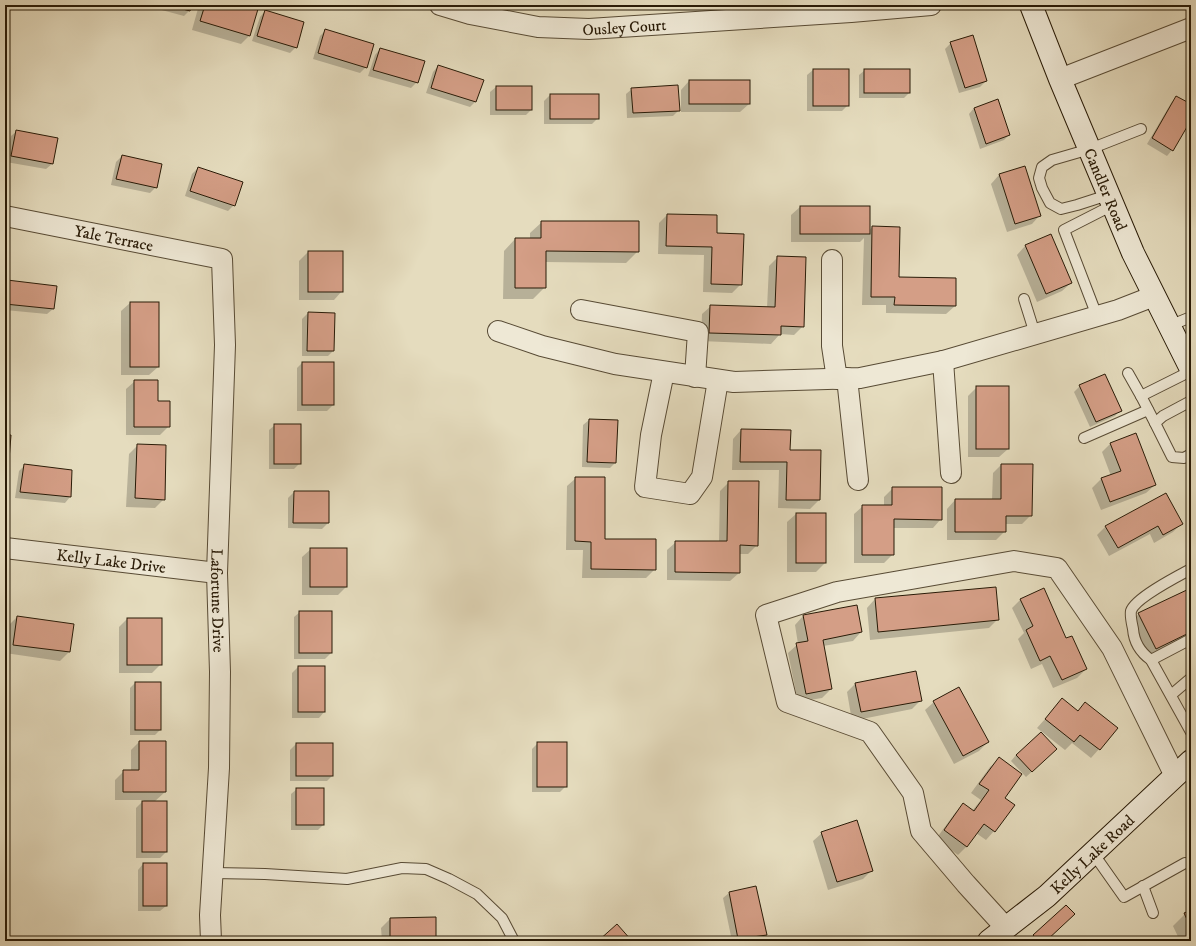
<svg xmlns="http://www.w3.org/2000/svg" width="1196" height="946" viewBox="0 0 1196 946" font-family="'IM FELL DW Pica',serif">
<rect width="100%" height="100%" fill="#e5dcbe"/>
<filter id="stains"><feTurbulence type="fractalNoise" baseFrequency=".005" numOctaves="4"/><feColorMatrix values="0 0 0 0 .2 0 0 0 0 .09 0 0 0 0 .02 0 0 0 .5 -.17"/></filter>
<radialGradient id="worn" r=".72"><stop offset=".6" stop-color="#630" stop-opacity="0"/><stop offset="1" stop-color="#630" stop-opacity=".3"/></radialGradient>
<!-- shadow -->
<g fill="#0003">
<path d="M143,5H191L189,11L184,16Z"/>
<path d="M199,5H240L250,35L241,44L192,30Z"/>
<path d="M265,11L296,47L290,53L252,41L260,17Z"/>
<path d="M326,30L366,67L360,73L313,59L320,36Z"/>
<path d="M951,43L986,81L980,87L959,93L945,49Z"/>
<path d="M380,49L417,82L411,88L368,76L375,55Z"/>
<path d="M438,66L482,81L475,102L470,107L426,93L433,72Z"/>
<path d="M813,70L848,105L842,111H807V75Z"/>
<path d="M865,70L909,93L904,98H859V75Z"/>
<path d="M689,81L749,104L740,112H681V90Z"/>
<path d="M496,87L531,110L526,115H490V92Z"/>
<path d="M632,89L679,110L673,116L627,118L626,94Z"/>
<path d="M550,95L598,118L592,124H544V101Z"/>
<path d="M1176,97L1191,106V118L1172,150L1167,156L1147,144L1171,103Z"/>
<path d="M974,108L1009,135L1004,140L980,149L969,114Z"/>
<path d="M17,131L52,164L46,169L6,162L11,136Z"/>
<path d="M122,156L156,187L150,193L111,185L116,162Z"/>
<path d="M198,168L234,205L228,211L185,196L192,174Z"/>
<path d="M999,175L1040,215L1032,224L1007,232L991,184Z"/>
<path d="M800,207L869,231L872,227L898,278L955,306L946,314L886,313V305H862L864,238L860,242H791V215Z"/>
<path d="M667,215L716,234L741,284L732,293L703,292L704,255L658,254L659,223Z"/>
<path d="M542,222L638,251L626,263L545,262L544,288L533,299H503L504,251L515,239H530V233Z"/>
<path d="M1051,235L1071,283L1062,291L1037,302L1017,255L1025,246Z"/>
<path d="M308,252L342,291L334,300H299V261Z"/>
<path d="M777,258L803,326L794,335L780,334L771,344L701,341L702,314L711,306L767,308L769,266Z"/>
<path d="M7,281L53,309L47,314L5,310V283Z"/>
<path d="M130,303H158V367L149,375H121V311Z"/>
<path d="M308,313L334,314L333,351L328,356H302V319Z"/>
<path d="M302,363L333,405L327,411H297V368Z"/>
<path d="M135,381L157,402L169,426L160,435H126V389Z"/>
<path d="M1080,386L1120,410L1115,416L1090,427L1074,392Z"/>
<path d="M977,387L1008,449L999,457H968V396Z"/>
<path d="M589,420L615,463L610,468L582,467L583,425Z"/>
<path d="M275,425L300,463L294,469H269V430Z"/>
<path d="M741,430L789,451L819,500L810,509L778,508L779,470H732L733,439Z"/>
<path d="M1110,444L1155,485L1146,493L1101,510L1092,488L1101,479L1111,476L1102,452Z"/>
<path d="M138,445L164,499L155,508L126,507L129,454Z"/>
<path d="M1001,465L1031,515L1022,524H1005V531L996,540H947V509L955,500H992L993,473Z"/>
<path d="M24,466L71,471L70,497L65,503L15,498L19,471Z"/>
<path d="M576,478L604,540L655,569L646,578H582L583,550H566L567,486Z"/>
<path d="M729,482L757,545L748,554H739V573L730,581L667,580V550L676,542H719L720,491Z"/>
<path d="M893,488L941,519L933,528H893V554L884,563H854V514L863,506H884V497Z"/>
<path d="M294,492H328V523L322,529L288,528V498Z"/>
<path d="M796,514L825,563L816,572H787V522Z"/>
<path d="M1181,524L1173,532L1154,543L1150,534L1109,556L1097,535L1106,526Z"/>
<path d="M311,549L346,587L338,595H302V557Z"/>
<path d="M1191,589V646L1187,637L1147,657L1130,622L1139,614Z"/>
<path d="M875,599L998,619L989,628L870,640L867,608Z"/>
<path d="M1021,599L1066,639L1086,669L1077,678L1053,688L1042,664L1031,669L1018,639L1024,633L1012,608Z"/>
<path d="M856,606L861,632L853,641L823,646L831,689L822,698L798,702L788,653L798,644L795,625L803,616Z"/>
<path d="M300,612L331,653L325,659H294V617Z"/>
<path d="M17,617L73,625L69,652L60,661L5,653L8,626Z"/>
<path d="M127,619L161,664L152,673H119V627Z"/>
<path d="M298,667H324V712L319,718H292V673Z"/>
<path d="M135,683L160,730L155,735H130V688Z"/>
<path d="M855,684L921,700L912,709L852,721L847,692Z"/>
<path d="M1062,700L1099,749L1091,758L1072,743L1065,750L1037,728Z"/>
<path d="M934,702L988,742L979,751L954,764L925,710Z"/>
<path d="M139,742L165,792L154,802L166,852L160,858H136V808L144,800H115V780L124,771H131V750Z"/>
<path d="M538,743L566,786L560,792H532V749Z"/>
<path d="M296,744L332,776L327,781H290V750Z"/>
<path d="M1016,755H1050L1026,777L1011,761Z"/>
<path d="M999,759L1003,798L994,831L986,840L976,833L966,847L958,855L936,839L955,813L964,805L972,811L981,800L971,793L990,767Z"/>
<path d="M297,789L323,825L318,830H291V794Z"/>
<path d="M822,833L872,870L863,879L828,890L813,841Z"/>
<path d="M143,864L166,906L160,911H138V870Z"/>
<path d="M729,893L766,935L760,941H732L723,898Z"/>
<path d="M1066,906L1045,941H1028L1033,936Z"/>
<path d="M1191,911V941H1180L1173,926L1185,914Z"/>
<path d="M390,919L435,941H382L381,928Z"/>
</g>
<!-- building -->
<g fill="#d49e86" stroke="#291b07">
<path d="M168,5H192L190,11Z"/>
<path d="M205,5H244L258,9L250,36L200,21Z"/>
<path d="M265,10L304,22L297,48L257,36Z"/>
<path d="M325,29L374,44L367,68L318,53Z"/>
<path d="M973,35L987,81L965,88L950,42Z"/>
<path d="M380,48L425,61L418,83L373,70Z"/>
<path d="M438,65L484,80L476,102L431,88Z"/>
<rect x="813" y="69" width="36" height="37"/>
<rect x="864" y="69" width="46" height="24"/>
<rect x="689" y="80" width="61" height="24"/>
<path d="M678,85L680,111L633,113L631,88Z"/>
<rect x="496" y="86" width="36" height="24"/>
<rect x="550" y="94" width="49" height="25"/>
<path d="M1176,96L1191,104V120L1173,151L1152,138Z"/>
<path d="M998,99L1010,135L986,144L974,108Z"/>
<path d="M16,130L58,138L53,164L11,156Z"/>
<path d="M122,155L162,164L157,188L116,179Z"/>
<path d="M1025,166L1041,216L1015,224L999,174Z"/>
<path d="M198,167L243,182L235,206L190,191Z"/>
<rect x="800" y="206" width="70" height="28"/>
<path d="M667,214L717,215V233L744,234L742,285L711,284L712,247L666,246Z"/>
<path d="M541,221H639V252L546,251V288H515V238H541Z"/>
<path d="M872,226L900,227L899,277L956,278V306L894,305L895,297H871Z"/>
<path d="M1051,234L1072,283L1046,294L1025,245Z"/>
<rect x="308" y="251" width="35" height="41"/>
<path d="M777,256L806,257L804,327L781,326V335L709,333L710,305L775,307Z"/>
<path d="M7,280L57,286L54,309L5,304Z"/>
<rect x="130" y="302" width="29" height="65"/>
<path d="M308,312L335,313L334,351H307Z"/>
<rect x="302" y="362" width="32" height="43"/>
<path d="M1105,374L1122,411L1096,422L1079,385Z"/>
<path d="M134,380H158V401H170V427H134Z"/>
<rect x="976" y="386" width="33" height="63"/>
<path d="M589,419L618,420L616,463L587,462Z"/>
<rect x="274" y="424" width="27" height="40"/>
<path d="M741,429L791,430L790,450H821L820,500H786L787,462H740Z"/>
<path d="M1136,433L1156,485L1110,502L1101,478L1121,471L1110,443Z"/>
<path d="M5,435H11L9,460H5Z"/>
<path d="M137,444L166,445L165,500L135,498Z"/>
<path d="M24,464L72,470L71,497L20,492Z"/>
<path d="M1001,464H1033L1032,516H1006V532H955V499H1001Z"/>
<path d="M575,477H605V539H656V570L591,569V542L575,541Z"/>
<path d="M728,481H759L758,546L740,545V573L675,572V541H727Z"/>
<path d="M892,487H942V520L894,519V555H862V505H892Z"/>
<path d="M294,491H329V523H293Z"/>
<path d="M1166,493L1183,524L1163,535L1158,526L1118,548L1105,526Z"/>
<rect x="796" y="513" width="30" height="50"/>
<rect x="310" y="548" width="37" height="39"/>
<path d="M996,587L999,620L878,632L875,598Z"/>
<path d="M1044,588L1066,638L1072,636L1087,669L1062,680L1050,656L1040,661L1026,630L1033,626L1020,599Z"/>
<path d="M1191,588V632L1156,649L1138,613Z"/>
<path d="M857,605L862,632L823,640L832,689L806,694L796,643L808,641L803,615Z"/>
<rect x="299" y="611" width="33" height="42"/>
<path d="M17,616L74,624L70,652L13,645Z"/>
<rect x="127" y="618" width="35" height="47"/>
<rect x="298" y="666" width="27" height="46"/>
<path d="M916,671L922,701L861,712L855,683Z"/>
<rect x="135" y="682" width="26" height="48"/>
<path d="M959,687L989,742L963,756L933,701Z"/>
<path d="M1062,698L1078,711L1085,702L1118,728L1100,750L1080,735L1074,742L1045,719Z"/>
<path d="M1041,732L1057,749L1032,772L1016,755Z"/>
<path d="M139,741H166V792H123V770H139Z"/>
<rect x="537" y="742" width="30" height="45"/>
<rect x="296" y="743" width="37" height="33"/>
<path d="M999,757L1022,774L1005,798L1015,805L995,832L984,824L967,847L944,830L963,803L974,811L989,790L979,784Z"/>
<rect x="296" y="788" width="28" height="37"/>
<rect x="142" y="801" width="25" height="51"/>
<path d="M857,820L873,871L837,882L821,832Z"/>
<rect x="143" y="863" width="24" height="43"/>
<path d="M756,886L767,935L738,939L729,892Z"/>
<path d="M1066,905L1075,914L1046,941H1038L1033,935Z"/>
<path d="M1191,910V928L1184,913Z"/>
<path d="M436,917V941H390V918Z"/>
<path d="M617,924L632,941H598Z"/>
<path d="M5,934L12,941H5Z"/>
</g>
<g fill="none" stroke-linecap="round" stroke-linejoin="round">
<!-- lane casing -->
<g stroke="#584b35" stroke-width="12">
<g id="lane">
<path d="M1108,195L1077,205L1061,209L1050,203L1042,188L1039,178L1042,167L1052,160L1090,149L1141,129"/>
<path d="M1024,299L1035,334"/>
<path d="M1097,316L1064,230L1113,205"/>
<path d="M1169,326L1191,317"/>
<path d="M1128,373L1141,396"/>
<path d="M1191,401L1163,416L1155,423L1172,457L1184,458L1191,454"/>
<path d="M1155,423L1141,396L1191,371"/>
<path d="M1084,438L1148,410"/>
<path d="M1191,569C1178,576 1135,598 1131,611C1130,616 1132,624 1133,629C1134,643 1140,652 1151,660L1191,732"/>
<path d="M1151,660L1191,639"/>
<path d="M1171,695L1191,678"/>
<path d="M1093,853L1124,897L1185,863"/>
<path d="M213,873L265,874L347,879L402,868L426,869L449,879L477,894L502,918L514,941"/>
<path d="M1143,886L1153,913"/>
</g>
</g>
<!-- street casing -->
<g stroke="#584b35" stroke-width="22">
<g id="street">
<path id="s1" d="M440,5L470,14L538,27L589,29L851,12L931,5"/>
<path d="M1060,79L1191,28"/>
<path id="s2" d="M5,216L222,259L225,345L217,573L220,672L219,768L210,915L211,941"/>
<path d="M832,260V346L837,379"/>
<path d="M581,310L698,332L695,377"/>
<path d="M498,331L542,346L615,364L734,382L860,378L943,361L1118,310L1154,296"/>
<path d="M943,361L951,473"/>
<path d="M664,372L651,435L645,487L690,494L702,477L718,380"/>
<path d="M847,378L858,480"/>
<path id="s3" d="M5,548L217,573"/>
<path d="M1006,928L966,884L921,831L913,793L870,732L787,702L766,615L837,592L1014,561L1057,568L1112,648L1175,776"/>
</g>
</g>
<!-- secondary casing -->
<g stroke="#291b07" stroke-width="24">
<g id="secondary">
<path id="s4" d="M1031,5L1060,79L1133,253L1191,369"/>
<path id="s5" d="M989,941L1047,896L1191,761"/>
</g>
</g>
<!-- lane -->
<use href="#lane" stroke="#eee8d5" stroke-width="10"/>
<!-- street -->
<use href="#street" stroke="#eee8d5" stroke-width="20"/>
<!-- secondary -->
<use href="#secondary" stroke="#eee8d5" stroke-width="22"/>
</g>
<g text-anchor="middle" stroke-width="4" stroke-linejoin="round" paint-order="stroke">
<!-- street labels -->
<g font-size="16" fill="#291b07" stroke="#eee8d5">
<text dy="6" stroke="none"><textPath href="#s1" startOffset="187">Ousley Court</textPath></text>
<text dy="6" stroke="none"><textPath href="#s4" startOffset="199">Candler Road</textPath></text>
<text dy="6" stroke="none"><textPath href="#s2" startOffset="111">Yale Terrace</textPath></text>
<text dy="6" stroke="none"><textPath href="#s3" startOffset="107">Kelly Lake Drive</textPath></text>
<text dy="6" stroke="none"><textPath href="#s2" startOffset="563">Lafortune Drive</textPath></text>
<text dy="6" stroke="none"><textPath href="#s5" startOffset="135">Kelly Lake Road</textPath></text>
</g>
</g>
<!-- margin -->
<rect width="1196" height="946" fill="none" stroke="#e5dcbe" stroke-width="20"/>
<rect x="6" y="6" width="1184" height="934" fill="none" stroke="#291b07" stroke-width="2"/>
<rect x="10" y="10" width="1176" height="926" fill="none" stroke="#291b07"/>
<rect width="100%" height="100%" filter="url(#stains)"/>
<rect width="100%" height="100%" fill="url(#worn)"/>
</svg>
